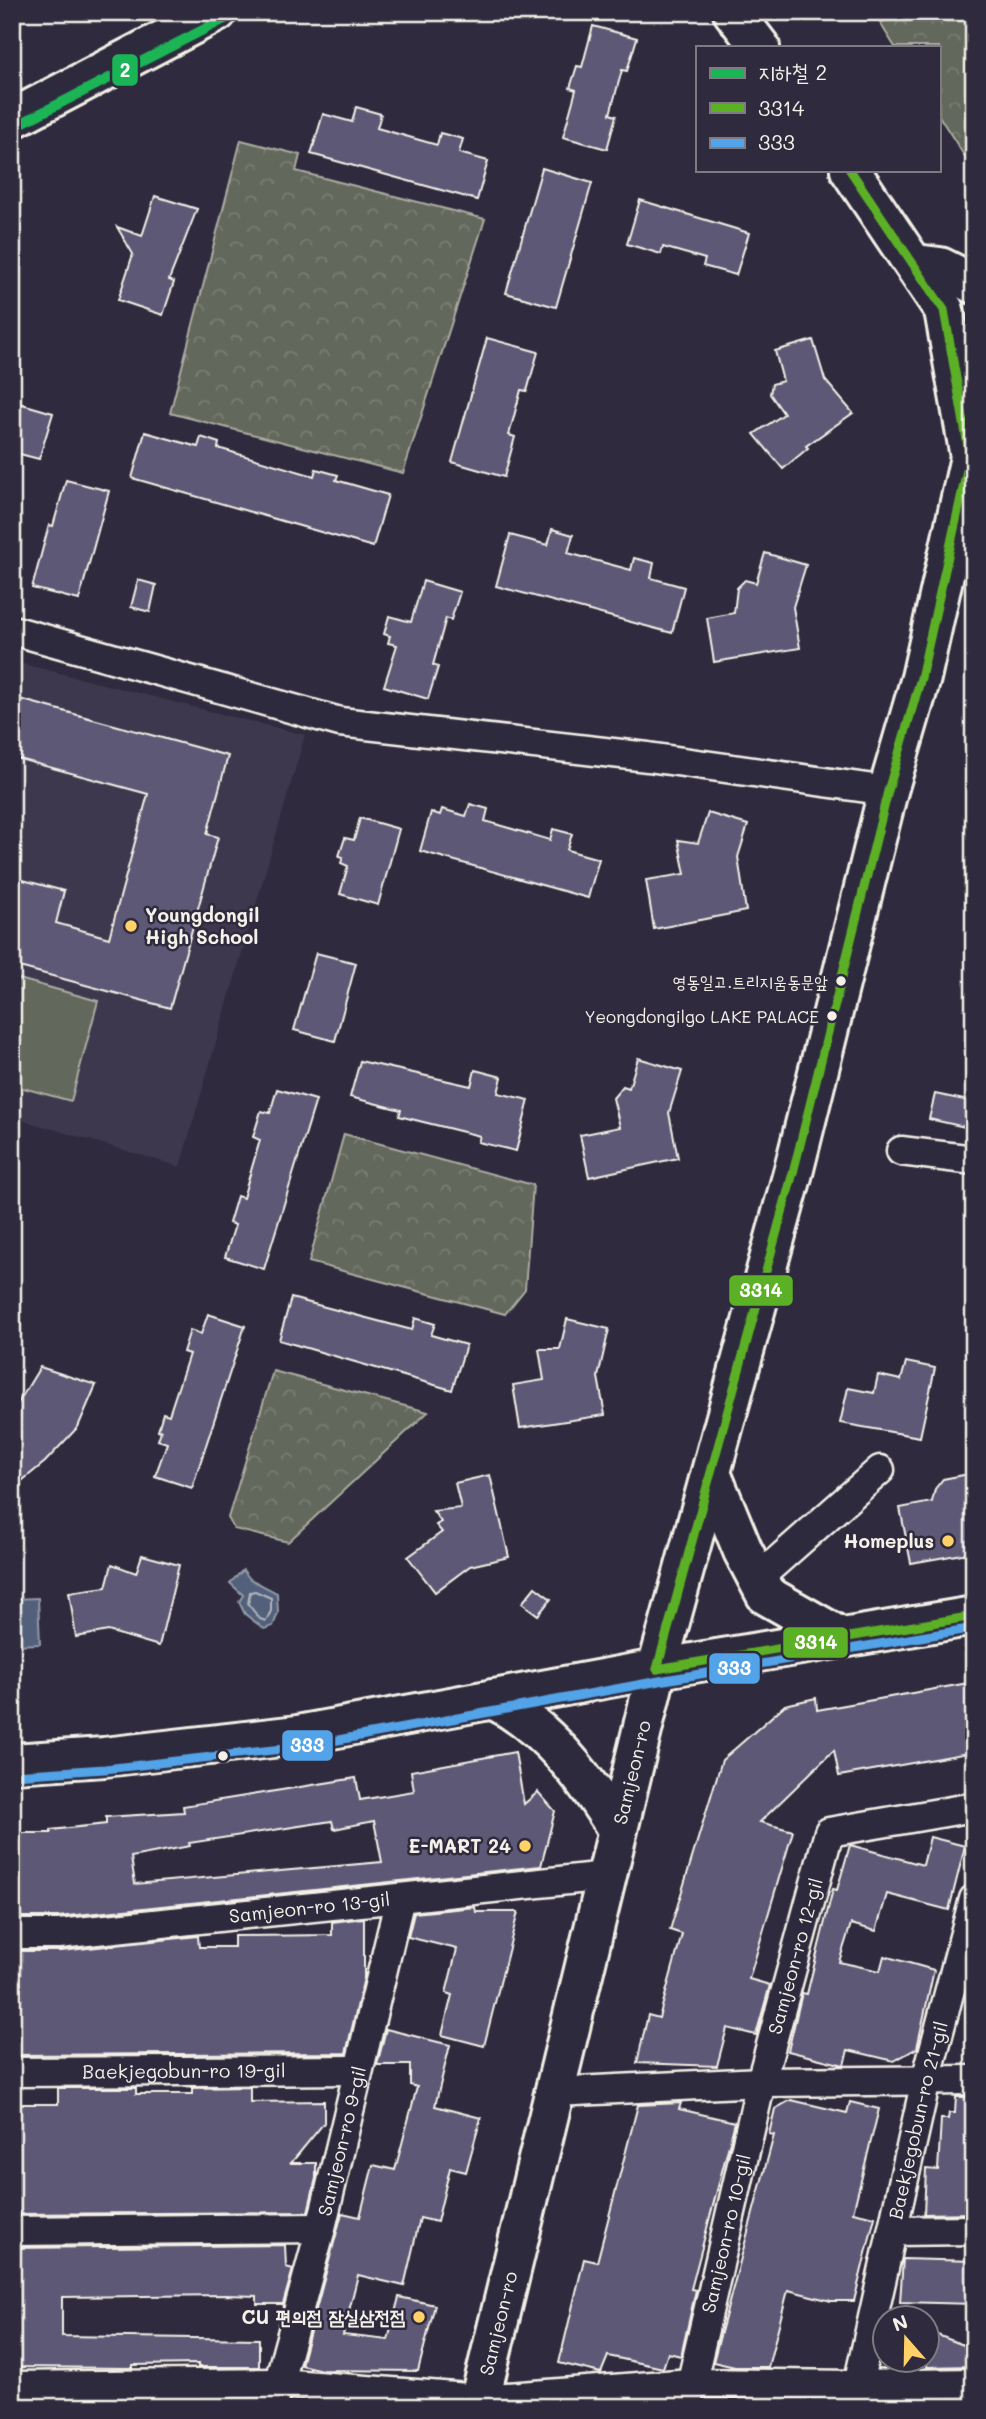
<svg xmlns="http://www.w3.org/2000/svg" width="986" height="2419" viewBox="0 0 986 2419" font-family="Mali,'Poor Story',sans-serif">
<defs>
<pattern id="park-crowns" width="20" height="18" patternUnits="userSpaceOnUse" patternTransform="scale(1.75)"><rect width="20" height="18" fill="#63685b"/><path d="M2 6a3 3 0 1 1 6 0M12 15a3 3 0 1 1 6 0" fill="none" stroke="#7a7e73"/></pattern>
</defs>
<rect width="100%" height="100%" fill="#2f2a3d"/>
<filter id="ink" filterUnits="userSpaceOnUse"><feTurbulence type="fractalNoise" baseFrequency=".0143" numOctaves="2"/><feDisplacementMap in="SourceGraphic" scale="14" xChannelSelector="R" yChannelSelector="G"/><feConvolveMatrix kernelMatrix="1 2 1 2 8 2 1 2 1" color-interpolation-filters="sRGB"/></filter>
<g filter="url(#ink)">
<!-- built -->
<path fill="#3c384e" d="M12,661L305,735L180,1167L12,1117Z"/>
<!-- green -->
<path fill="#63685b" stroke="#acaca2" stroke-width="2" d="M12,977L98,1001L71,1101L12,1085Z"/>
<!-- park -->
<g fill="url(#park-crowns)" stroke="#acaca2" stroke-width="2">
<path d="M904,12H974V171L939,116V47H895L880,23Z"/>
<path d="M241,140L300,155L296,171L485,219L403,473L170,413Z"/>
<path d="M344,1134L533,1185L525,1289L505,1314L309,1262Z"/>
<path d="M273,1371L428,1412L288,1542L234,1529L228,1518Z"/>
</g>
<!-- water -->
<g fill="#52617c" stroke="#939ba7" stroke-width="2">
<path d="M243,1570L250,1579L277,1593L278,1613L273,1626L264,1629L245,1614L239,1602L243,1595L230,1583Z"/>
<path d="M38,1598L40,1644L12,1645V1599Z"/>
</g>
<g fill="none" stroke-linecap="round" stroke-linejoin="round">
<!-- shore -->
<path stroke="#b3b7bd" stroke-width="2" d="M255,1591L271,1598V1611L266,1621L260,1619L248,1604L250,1592Z"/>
</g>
<!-- building -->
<g fill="#5c5876" stroke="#f4f1e8" stroke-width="2" fill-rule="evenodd">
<path d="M593,26L637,38L627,71L622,70L610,114L616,116L607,149L563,137L576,90L570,88L577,66L582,67Z"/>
<path d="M356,107L381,114L377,128L437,145L440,133L463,139L459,153L488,161L477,200L311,154L323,114L352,122Z"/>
<path d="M542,168L592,183L556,307L506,293Z"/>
<path d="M155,196L197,209L169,280L174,282L163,315L118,300L133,254L117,227L142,236Z"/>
<path d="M640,200L749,233L736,275L703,266L705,259L663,247L661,254L627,244Z"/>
<path d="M487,338L538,352L527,391L521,390L509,435L515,437L504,477L452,462Z"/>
<path d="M813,340L825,380L853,413L806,446L808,448L783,469L754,434L784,414L770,394L772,384L783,381L775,351Z"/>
<path d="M12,401L53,413L39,459L12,452Z"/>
<path d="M145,432L198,447L201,437L219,443L218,448L314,476L316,469L338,475L336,480L388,495L373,547L132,478Z"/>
<path d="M66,480L109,491L79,600L32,588L49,525L53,526Z"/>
<path d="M552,529L573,535L568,553L631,570L634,558L654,563L651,578L684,587L672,633L496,586L510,535L548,545Z"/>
<path d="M765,553L806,565L793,607L800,648L714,662L707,618L734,613L737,588L745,580L756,583Z"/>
<path d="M138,580L156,585L150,612L131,607Z"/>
<path d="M423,581L460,592L451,620L446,618L433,665L438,667L428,699L384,686L397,645L388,643L390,636L384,634L389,616L411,622Z"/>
<path d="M12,697L228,756L207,834L218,837L170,1008L12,965V877L64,891L56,923L109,938L148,794L12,757Z"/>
<path d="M470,804L488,809L485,821L550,840L553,829L572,834L567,850L599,859L588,898L420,851L431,812L440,815L442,809L466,816Z"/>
<path d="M708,813L748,825L738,857L746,911L654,929L646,880L685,874L678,840L698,843Z"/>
<path d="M360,818L399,829L378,905L340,894L348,866L341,863L343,857L339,856L345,838L354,840Z"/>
<path d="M316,953L356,963L335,1041L294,1030Z"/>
<path d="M638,1058L682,1071L669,1113L678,1158L589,1177L580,1135L620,1127L613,1098L623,1086L629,1088Z"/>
<path d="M360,1061L471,1086L475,1070L502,1077L498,1093L529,1100L516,1151L478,1142L480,1136L399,1116L401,1110L350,1097Z"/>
<path d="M277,1089L316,1100L264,1269L225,1257L235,1225L229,1223L237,1196L243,1198L260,1140L253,1137L261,1111L270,1113Z"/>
<path d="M935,1094L974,1102V1129L929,1119Z"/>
<path d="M291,1298L412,1330L415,1318L435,1324L431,1335L466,1345L452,1390L279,1340Z"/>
<path d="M208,1314L245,1326L192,1488L155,1476L167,1443L158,1440L161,1431L158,1430L163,1413L169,1415L189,1354L183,1352L190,1330L201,1334Z"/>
<path d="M567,1319L609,1329L598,1377L605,1415L520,1428L513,1385L544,1380L539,1349H560Z"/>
<path d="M906,1362L935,1368L920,1437L840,1423L848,1388L874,1393L878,1375L901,1380Z"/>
<path d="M40,1367L96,1385L78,1427L45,1462L12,1489V1413Z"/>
<path d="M974,1473V1552L911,1563L900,1508L932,1502L935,1489L943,1479Z"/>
<path d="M490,1475L509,1557L470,1566L435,1592L408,1557L442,1532L436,1525L441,1522L433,1511L461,1508L455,1483Z"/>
<path d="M142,1555L179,1565L159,1646L108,1631L76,1637L69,1592L106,1587L112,1564L136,1573Z"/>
<path d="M535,1587L551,1599L538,1615L522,1603Z"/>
<path d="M974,1682V1752L839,1776L834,1750L760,1822L793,1831L749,1979L770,1985L756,2035L727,2028L717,2066L637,2063L648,2015L659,2018L682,1934L670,1930L722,1760L785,1705L816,1698L817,1710Z"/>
<path d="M515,1752L524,1804L538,1792L555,1811L541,1866L58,1917H12V1833H51V1830L106,1824V1817L184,1812L183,1806L356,1778L360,1800L414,1791L411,1771ZM332,1821L334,1829L374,1821L382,1862L135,1884L131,1857L190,1846L189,1843Z"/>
<path d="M930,1837L965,1846L949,1910L887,1894L876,1931L851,1924L839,1962L880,1971L884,1956L934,1970L917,2048L894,2061L848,2050L844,2065L788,2051L802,1993L807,1994L833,1889L837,1890L850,1845L923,1865Z"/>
<path d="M475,1907L476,1912H518L484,2046L442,2035L452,1995L446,1993L457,1949L408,1937L414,1913Z"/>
<path d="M364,1918V1978L346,2053L12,2055V1951H61L198,1936L199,1947H234V1936L332,1935V1922Z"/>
<path d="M386,2029L450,2045L435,2106L481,2118L466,2172L450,2168L437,2222L420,2218L404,2286L358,2275L343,2335L388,2340L399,2297L435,2305L418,2371L322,2370L301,2365L342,2213L360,2217L373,2165L395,2170L417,2087L410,2085V2065H377Z"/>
<path d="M250,2087V2102L324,2101V2123L291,2163H316V2178L308,2212L12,2214V2104H58V2088H136V2094H192V2088Z"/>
<path d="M956,2097H974V2213L924,2214L926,2169L938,2170L941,2119H948L949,2113H955Z"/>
<path d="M791,2100L847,2113L850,2102L879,2109L853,2212L875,2217L854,2301H831L788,2290L768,2367H735L713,2362L774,2135L769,2134L775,2109Z"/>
<path d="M681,2103L679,2109L735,2122L691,2289L696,2290L681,2356L668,2353L663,2368L608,2356L601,2373L559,2363L584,2259L597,2262L638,2105Z"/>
<path d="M285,2245L286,2267L293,2269L283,2304H257V2296L226,2295L62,2297V2336L259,2339V2367H198V2364L133,2365V2368L12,2367V2248Z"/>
<path d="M903,2259L974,2261V2304L900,2302Z"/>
<path d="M927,2331L974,2349V2366L927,2367Z"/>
<path d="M711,2400H760L759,2407H703Z"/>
</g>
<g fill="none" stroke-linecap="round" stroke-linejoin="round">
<!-- street casing -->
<g stroke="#f4f1e8" stroke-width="33">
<g id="street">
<path d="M12,630L340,722L648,757L888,791"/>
<path d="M901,1151L974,1160"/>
<path d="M766,1571L880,1470"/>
<path id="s1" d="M12,1934H59L606,1876"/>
<path id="s2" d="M12,2072L356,2070"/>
<path d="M555,2092L761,2082L974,2080"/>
<path d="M12,2231L321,2228"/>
<path d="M893,2231L974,2230"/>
<path d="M12,2386L278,2383L480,2399L691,2383L856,2385L974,2383"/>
<path id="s3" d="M272,2407L321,2228L400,1898"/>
<path id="s4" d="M686,2407L761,2082L829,1832L974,1807"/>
<path id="s5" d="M853,2407L926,2080L974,1899"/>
</g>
</g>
<!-- secondary casing -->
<g stroke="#f4f1e8" stroke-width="44">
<g id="secondary">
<path d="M733,12L760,47"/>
<path d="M916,264L940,267L974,284"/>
<path d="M711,1473L743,1551L766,1595L842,1638"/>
<path d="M493,1699C549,1729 584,1776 617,1829"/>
<path d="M12,1763L104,1757L298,1735L657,1669L974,1616"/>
<path id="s6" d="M478,2407L657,1669L794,1169L888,791L921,678L970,457L944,310L850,170"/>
</g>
</g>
<!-- primary casing -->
<g stroke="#f4f1e8" stroke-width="44">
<path id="primary" d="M12,119L217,12"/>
</g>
<!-- street -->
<use href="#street" stroke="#2f2a3d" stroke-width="28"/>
<!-- secondary -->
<use href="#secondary" stroke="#2f2a3d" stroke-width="38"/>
<!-- primary -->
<use href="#primary" stroke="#2f2a3d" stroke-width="38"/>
<!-- bus-1 casing -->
<g stroke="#2f2a3d" stroke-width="14">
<g id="bus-1">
<path d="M657,1669L794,1169L888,791L921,678L970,457L944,310L850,170"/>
<path d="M657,1669L974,1616"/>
</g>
</g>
<!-- bus-2 casing -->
<g stroke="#2f2a3d" stroke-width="14">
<path id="bus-2" d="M13,1775L105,1769L300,1747L659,1681L974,1628"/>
</g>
<!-- bus-1 -->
<use href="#bus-1" stroke="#5bb025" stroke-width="9"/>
<!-- bus-2 -->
<use href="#bus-2" stroke="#53a3e8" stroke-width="9"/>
<!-- metro-1 casing -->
<g stroke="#2f2a3d" stroke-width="16">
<path id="metro-1" d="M12,128L238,12"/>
</g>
<!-- metro-1 -->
<use href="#metro-1" stroke="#1ab556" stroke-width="10"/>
</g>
</g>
<!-- markers -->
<g fill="#ffd166" stroke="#2f2a3d" stroke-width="2.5">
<circle cx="131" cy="926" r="7"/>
<circle cx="948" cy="1541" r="7"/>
<circle cx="525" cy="1846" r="7"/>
<circle cx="419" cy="2317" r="7"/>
</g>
<g fill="#f4f1e8" stroke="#2f2a3d" stroke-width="2.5">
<circle cx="841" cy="981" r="6"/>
<circle cx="832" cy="1016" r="6"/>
<circle cx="223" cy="1756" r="6"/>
</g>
<g text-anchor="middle" stroke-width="5" stroke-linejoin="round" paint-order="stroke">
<!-- bus labels -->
<g font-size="17" fill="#f4f1e8" stroke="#2f2a3d" text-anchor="end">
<text x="828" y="988">영동일고.트리지움동문앞</text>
<text x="819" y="1023">Yeongdongilgo LAKE PALACE</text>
</g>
<!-- poi labels -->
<g font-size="19" font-weight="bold" fill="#f4f1e8" stroke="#2f2a3d" text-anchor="end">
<text x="145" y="922" text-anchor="start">Youngdongil<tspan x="145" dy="22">High School</tspan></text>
<text x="934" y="1548">Homeplus</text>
<text x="511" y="1853">E-MART 24</text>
<text x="405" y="2324">CU 편의점 잠실삼전점</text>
</g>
<!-- street labels -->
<g font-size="19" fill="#f4f1e8" stroke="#2f2a3d">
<text dy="7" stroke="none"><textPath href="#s6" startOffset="653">Samjeon-ro</textPath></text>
<text dy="7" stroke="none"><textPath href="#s1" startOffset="299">Samjeon-ro 13-gil</textPath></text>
<text dy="7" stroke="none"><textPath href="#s4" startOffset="464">Samjeon-ro 12-gil</textPath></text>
<text dy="7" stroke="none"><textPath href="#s2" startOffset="172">Baekjegobun-ro 19-gil</textPath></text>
<text dy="7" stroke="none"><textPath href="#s5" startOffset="294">Baekjegobun-ro 21-gil</textPath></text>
<text dy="7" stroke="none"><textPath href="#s3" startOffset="275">Samjeon-ro 9-gil</textPath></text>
<text dy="7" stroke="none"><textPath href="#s4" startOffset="178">Samjeon-ro 10-gil</textPath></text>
<text dy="7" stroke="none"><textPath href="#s6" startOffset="86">Samjeon-ro</textPath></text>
</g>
</g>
<g stroke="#2f2a3d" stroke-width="2.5">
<rect x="111" y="53" width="28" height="34" rx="7" fill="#1ab556"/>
<rect x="728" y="1274" width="66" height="33" rx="7" fill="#5bb025"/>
<rect x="782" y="1626" width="67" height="33" rx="7" fill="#5bb025"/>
<rect x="708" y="1652" width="53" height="33" rx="7" fill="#53a3e8"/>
<rect x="281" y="1729" width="53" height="33" rx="7" fill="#53a3e8"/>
</g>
<g font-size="19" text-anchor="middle" font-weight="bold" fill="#fff">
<text x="125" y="77">2</text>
<text x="761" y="1297">3314</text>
<text x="816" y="1649">3314</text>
<text x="734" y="1675">333</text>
<text x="307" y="1752">333</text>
</g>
<!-- margin -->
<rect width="986" height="2419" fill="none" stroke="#2f2a3d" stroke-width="42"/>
<rect x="21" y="21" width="944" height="2377" fill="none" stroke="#f4f1e8" stroke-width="2.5" filter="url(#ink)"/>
<!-- legend -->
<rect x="696" y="46" width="245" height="126" fill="#2f2a3d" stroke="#7e7a81" stroke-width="2"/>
<rect x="710" y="68" width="35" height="10" fill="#1ab556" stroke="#7e7a81" stroke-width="2"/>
<text x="758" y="80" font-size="21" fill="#f4f1e8">지하철 2</text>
<rect x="710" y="103" width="35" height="10" fill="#5bb025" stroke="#7e7a81" stroke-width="2"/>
<text x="758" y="116" font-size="21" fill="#f4f1e8">3314</text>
<rect x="710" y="138" width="35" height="10" fill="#53a3e8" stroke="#7e7a81" stroke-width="2"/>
<text x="758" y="150" font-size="21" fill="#f4f1e8">333</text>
<!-- north arrow -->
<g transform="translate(906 2339) rotate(340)"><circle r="33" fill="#2f2a3d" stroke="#7e7a81" stroke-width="2"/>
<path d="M0-5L12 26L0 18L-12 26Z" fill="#ffd166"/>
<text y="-10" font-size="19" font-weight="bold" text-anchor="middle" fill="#f4f1e8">N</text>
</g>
</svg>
